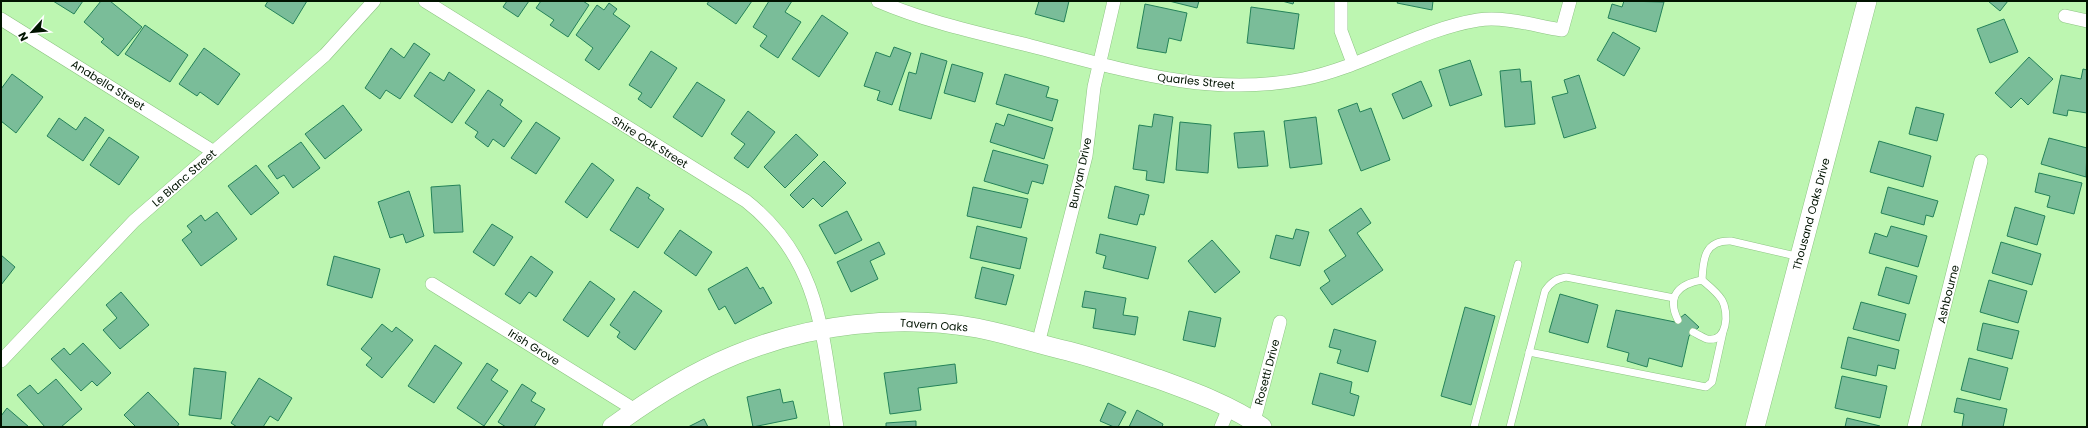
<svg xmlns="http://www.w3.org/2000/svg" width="2088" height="428" viewBox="0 0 2088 428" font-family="Poppins,sans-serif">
<rect width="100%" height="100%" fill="#bdf6b1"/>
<!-- building -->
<g fill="#7abd99" stroke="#248259">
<path d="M53,1H83L74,14Z"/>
<path d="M101,1H110L142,27L118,56L101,42L104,39L84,22Z"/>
<path d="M268,1H307L293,24L265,6Z"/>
<path d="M507,1H529L518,17L503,7Z"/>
<path d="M541,1H583L589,5L568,37L550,25L554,20L536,8Z"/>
<path d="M709,1H752L736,24L707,4Z"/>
<path d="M769,1H792L785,12L801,22L778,58L760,46L767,36L753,27Z"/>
<path d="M1039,1H1069L1064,22L1035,14Z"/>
<path d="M1169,1H1199L1197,8Z"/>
<path d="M1282,1H1294L1293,4Z"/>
<path d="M1398,1H1433L1432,10L1397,3Z"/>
<path d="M1624,1L1664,2L1656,32L1608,18L1612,4L1622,7Z"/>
<path d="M1988,1H2008L2000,11Z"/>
<path d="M609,3L617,9L613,14L630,26L599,70L585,60L593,48L576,35L597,5L604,10Z"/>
<path d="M1145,4L1187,13L1181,41L1169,38L1166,53L1137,48Z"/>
<path d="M1251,7L1299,14L1294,49L1247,43Z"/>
<path d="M822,15L848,33L819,77L792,59Z"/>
<path d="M2004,19L2018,52L1990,63L1977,29Z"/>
<path d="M145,25L188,55L170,82L125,54Z"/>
<path d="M1613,32L1640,48L1624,76L1597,60Z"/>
<path d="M414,43L430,54L400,99L386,90L380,99L365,88L391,48L404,58Z"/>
<path d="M894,47L911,53L892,105L877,100L880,91L864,86L876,52L890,57Z"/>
<path d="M204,48L240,74L218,105L200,92L197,96L179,84Z"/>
<path d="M651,51L677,68L651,108L638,99L642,93L629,85Z"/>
<path d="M921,53L947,61L931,119L899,110L909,72L916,74Z"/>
<path d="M2029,57L2053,79L2028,105L2021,98L2011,108L1995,93Z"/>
<path d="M1470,60L1482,95L1450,106L1439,70Z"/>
<path d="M952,64L983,73L975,102L944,93Z"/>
<path d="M1520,69L1521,82L1531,81L1535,124L1505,127L1500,71Z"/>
<path d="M2083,69L2087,70V113L2068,110L2067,116L2053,113L2061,75L2081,79Z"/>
<path d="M430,72L444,81L449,72L475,90L452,123L414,96Z"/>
<path d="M12,74L43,97L16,133L1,121V89Z"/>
<path d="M1005,74L1049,87L1046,97L1058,100L1052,121L996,104Z"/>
<path d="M1579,75L1596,128L1564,138L1552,97L1568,93L1564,80Z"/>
<path d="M1421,81L1432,106L1403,119L1392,94Z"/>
<path d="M697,82L725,100L702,137L673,117Z"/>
<path d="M488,90L503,100L500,105L522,121L504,147L493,139L488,147L475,137L478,132L465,123Z"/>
<path d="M1357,103L1360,112L1371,108L1390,160L1361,171L1338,110Z"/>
<path d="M343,105L362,130L325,159L305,134Z"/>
<path d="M1916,107L1944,114L1937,141L1909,134Z"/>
<path d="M748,111L775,132L748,168L734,158L745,144L731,134Z"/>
<path d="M1008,114L1053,128L1044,159L990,142L996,123L1004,126Z"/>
<path d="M1154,114L1173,117L1164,183L1146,180L1147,171L1133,169L1139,125L1152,127Z"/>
<path d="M85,117L104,130L83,161L47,136L59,118L76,130Z"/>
<path d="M1316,117L1322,164L1290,168L1284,121Z"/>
<path d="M536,122L560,138L536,174L511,158Z"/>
<path d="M1180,122L1211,125L1208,173L1176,170Z"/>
<path d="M1264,131L1268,166L1238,168L1234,133Z"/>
<path d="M796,134L818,155L785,188L764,167Z"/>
<path d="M109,137L139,157L119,185L90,165Z"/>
<path d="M2049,138L2087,148L2086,177L2041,164Z"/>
<path d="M1879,141L1931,156L1923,187L1870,172Z"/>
<path d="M301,142L320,168L293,188L284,175L277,179L268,166Z"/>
<path d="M993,150L1048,165L1043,184L1032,181L1028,194L984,181Z"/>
<path d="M824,161L846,183L822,207L813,198L803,208L790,195Z"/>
<path d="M592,163L614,180L587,218L565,202Z"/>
<path d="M256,165L279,193L251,215L228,186Z"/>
<path d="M2039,173L2082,183L2074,214L2047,207L2050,196L2035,192Z"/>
<path d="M460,185L463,232L434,233L431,187Z"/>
<path d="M1115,186L1149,195L1144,215L1140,214L1137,225L1108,218Z"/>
<path d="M637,187L650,195L648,198L664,209L638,248L610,230Z"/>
<path d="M973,187L1028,199L1021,228L967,216Z"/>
<path d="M1888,187L1938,201L1933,217L1926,215L1924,225L1881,213Z"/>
<path d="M409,191L424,236L406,243L403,234L390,238L378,202Z"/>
<path d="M2015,207L2045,216L2037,245L2007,236Z"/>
<path d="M1361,208L1371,223L1357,233L1383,270L1332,305L1320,288L1330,281L1324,271L1346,256L1329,230Z"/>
<path d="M847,211L862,240L835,254L819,225Z"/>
<path d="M217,212L237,239L201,266L182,240L192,232L187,226L201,215L205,221Z"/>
<path d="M492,224L513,237L494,266L473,252Z"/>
<path d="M977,226L1027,238L1020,269L970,258Z"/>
<path d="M1891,226L1927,236L1918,267L1869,253L1875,233L1887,237Z"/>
<path d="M1296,229L1309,232L1300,266L1270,258L1276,235L1293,239Z"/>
<path d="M680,230L712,252L696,276L664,253Z"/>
<path d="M1100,234L1156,247L1148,279L1103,268L1106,256L1096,253Z"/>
<path d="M1212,240L1240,272L1215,293L1188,261Z"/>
<path d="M879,242L885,254L870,261L878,279L851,292L837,262Z"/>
<path d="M2001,242L2041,254L2032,285L1992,273Z"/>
<path d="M1,255L15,267L1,285Z"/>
<path d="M334,256L380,269L372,298L327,285Z"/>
<path d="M531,256L553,272L536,297L529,292L520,304L505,294Z"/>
<path d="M747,267L760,289L763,287L772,303L735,324L725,306L719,310L708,289Z"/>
<path d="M982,267L1014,275L1006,305L975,298Z"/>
<path d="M1886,267L1917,276L1909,304L1878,295Z"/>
<path d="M1989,280L2027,291L2018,323L1980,312Z"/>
<path d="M590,281L615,299L588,337L563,320Z"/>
<path d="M634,291L662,311L635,350L617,337L620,332L610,325Z"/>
<path d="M1085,291L1126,298L1123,315L1138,317L1135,335L1093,328L1096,309L1082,307Z"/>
<path d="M121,292L149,325L120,349L103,330L117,318L106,305Z"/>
<path d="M1560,294L1598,305L1588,343L1549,332Z"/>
<path d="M1861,302L1906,314L1899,341L1853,329Z"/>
<path d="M1465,307L1495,316L1471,405L1441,396Z"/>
<path d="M1616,310L1675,322L1685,314L1699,327L1689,336L1682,367L1649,358L1647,367L1627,361L1629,353L1607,347Z"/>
<path d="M1189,311L1221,318L1215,347L1183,340Z"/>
<path d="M1983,323L2019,331L2012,359L1977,350Z"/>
<path d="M382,324L392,332L396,327L413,340L382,378L366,365L372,358L361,349Z"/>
<path d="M1334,329L1376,341L1368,372L1337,363L1341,350L1329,347Z"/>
<path d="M1848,337L1899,350L1895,369L1878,365L1876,376L1841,368Z"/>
<path d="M83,343L111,373L97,386L92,381L81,391L51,359L64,348L70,355Z"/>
<path d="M435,345L462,363L434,403L408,386Z"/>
<path d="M1969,358L2008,368L2000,400L1961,390Z"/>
<path d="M487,363L498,370L491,380L508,391L484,426L457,408Z"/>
<path d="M955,364L957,383L918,388L921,410L890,414L884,373Z"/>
<path d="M194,368L226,372L221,419L189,415Z"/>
<path d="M1320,373L1352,382L1350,393L1359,396L1354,416L1312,404Z"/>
<path d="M1842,376L1887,386L1880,418L1835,408Z"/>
<path d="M259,378L292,398L278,421L270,416L263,427H237L231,423Z"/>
<path d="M56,379L82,409L61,427H45L17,395L30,385L38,394Z"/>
<path d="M522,384L536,393L531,401L545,409L534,427H506L498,422Z"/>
<path d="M780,389L783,403L793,401L797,418L753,427L747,397Z"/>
<path d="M148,392L179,424L177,427H136L124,415Z"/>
<path d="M1957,398L2007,409L2003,427H1962L1964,414L1954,412Z"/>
<path d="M1108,403L1126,412L1118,427H1114L1100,421Z"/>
<path d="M7,408L29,427H1V416Z"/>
<path d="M1137,410L1163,424L1162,427H1129Z"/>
<path d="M1847,418L1880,426V427H1845Z"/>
<path d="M704,419L708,427H688Z"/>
<path d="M916,421V427H886V423Z"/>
</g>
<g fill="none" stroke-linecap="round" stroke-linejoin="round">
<!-- lane casing -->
<g stroke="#8dc482" stroke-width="8">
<g id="lane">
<path d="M1702,280C1703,258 1705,240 1731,241L1800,257"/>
<path d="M1678,320C1666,296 1679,284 1702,280C1709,286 1717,292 1722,300C1729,312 1728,343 1707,339C1702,337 1697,334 1693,332"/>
<path d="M1529,352L1706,387L1712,382L1723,332"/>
<path d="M1474,427L1518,264"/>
<path d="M1510,427L1545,291C1551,282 1556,279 1566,277L1674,298"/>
</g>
</g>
<!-- street casing -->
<g stroke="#8dc482" stroke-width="14">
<g id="street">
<path d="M425,1L746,201C823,262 822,338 837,427"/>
<path d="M878,1C927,22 979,33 1031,46C1121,69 1209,98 1303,79C1364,67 1417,30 1478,20C1505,16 1536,26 1562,30L1570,1"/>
<path d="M1341,1V31L1353,63"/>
<path d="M2065,16L2087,21"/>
<path d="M1,19L214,152"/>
<path d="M432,284L635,410"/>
<path d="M1038,344L1086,156L1094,87L1114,1"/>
<path d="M1,361L134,221L325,55L374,1"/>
<path d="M1254,421L1280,322"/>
<path d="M1221,427L1229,408"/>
<path d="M1914,427L1981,161"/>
</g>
</g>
<!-- secondary casing -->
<g stroke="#8dc482" stroke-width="20">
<g id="secondary">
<path d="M612,427C650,399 691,373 735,355C810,324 897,314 977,328C1008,334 1038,344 1068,351C1099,359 1128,369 1158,379C1194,392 1230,405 1262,427"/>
<path d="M1755,427L1867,1"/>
</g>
</g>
<!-- lane -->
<use href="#lane" stroke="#fff" stroke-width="7"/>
<!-- street -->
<use href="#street" stroke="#fff" stroke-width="13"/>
<!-- secondary -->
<use href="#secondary" stroke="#fff" stroke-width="19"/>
</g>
<g text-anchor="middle" stroke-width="3" stroke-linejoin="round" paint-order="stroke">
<!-- street labels -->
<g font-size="11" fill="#011300" stroke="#fff">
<text transform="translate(1196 81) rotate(6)" y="4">Quarles Street</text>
<text transform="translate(108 85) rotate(32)" y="4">Anabella Street</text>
<text transform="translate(650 142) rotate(32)" y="4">Shire Oak Street</text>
<text transform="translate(1080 173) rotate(-78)" y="4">Bunyan Drive</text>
<text transform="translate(184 178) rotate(-41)" y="4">Le Blanc Street</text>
<text transform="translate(1811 214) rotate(-75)" y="4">Thousand Oaks Drive</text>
<text transform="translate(1948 294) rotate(-76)" y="4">Ashbourne</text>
<text transform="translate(934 325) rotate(4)" y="4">Tavern Oaks</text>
<text transform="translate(534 347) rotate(32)" y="4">Irish Grove</text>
<text transform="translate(1267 372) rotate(-75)" y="4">Rosetti Drive</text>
</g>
</g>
<!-- border -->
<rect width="2088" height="428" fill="none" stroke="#011300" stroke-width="4"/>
<!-- north arrow -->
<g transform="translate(32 32) rotate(243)" stroke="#ffffff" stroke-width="3" paint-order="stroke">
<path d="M0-3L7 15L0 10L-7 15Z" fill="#011300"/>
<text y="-6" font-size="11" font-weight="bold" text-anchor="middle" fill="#011300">N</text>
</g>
</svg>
